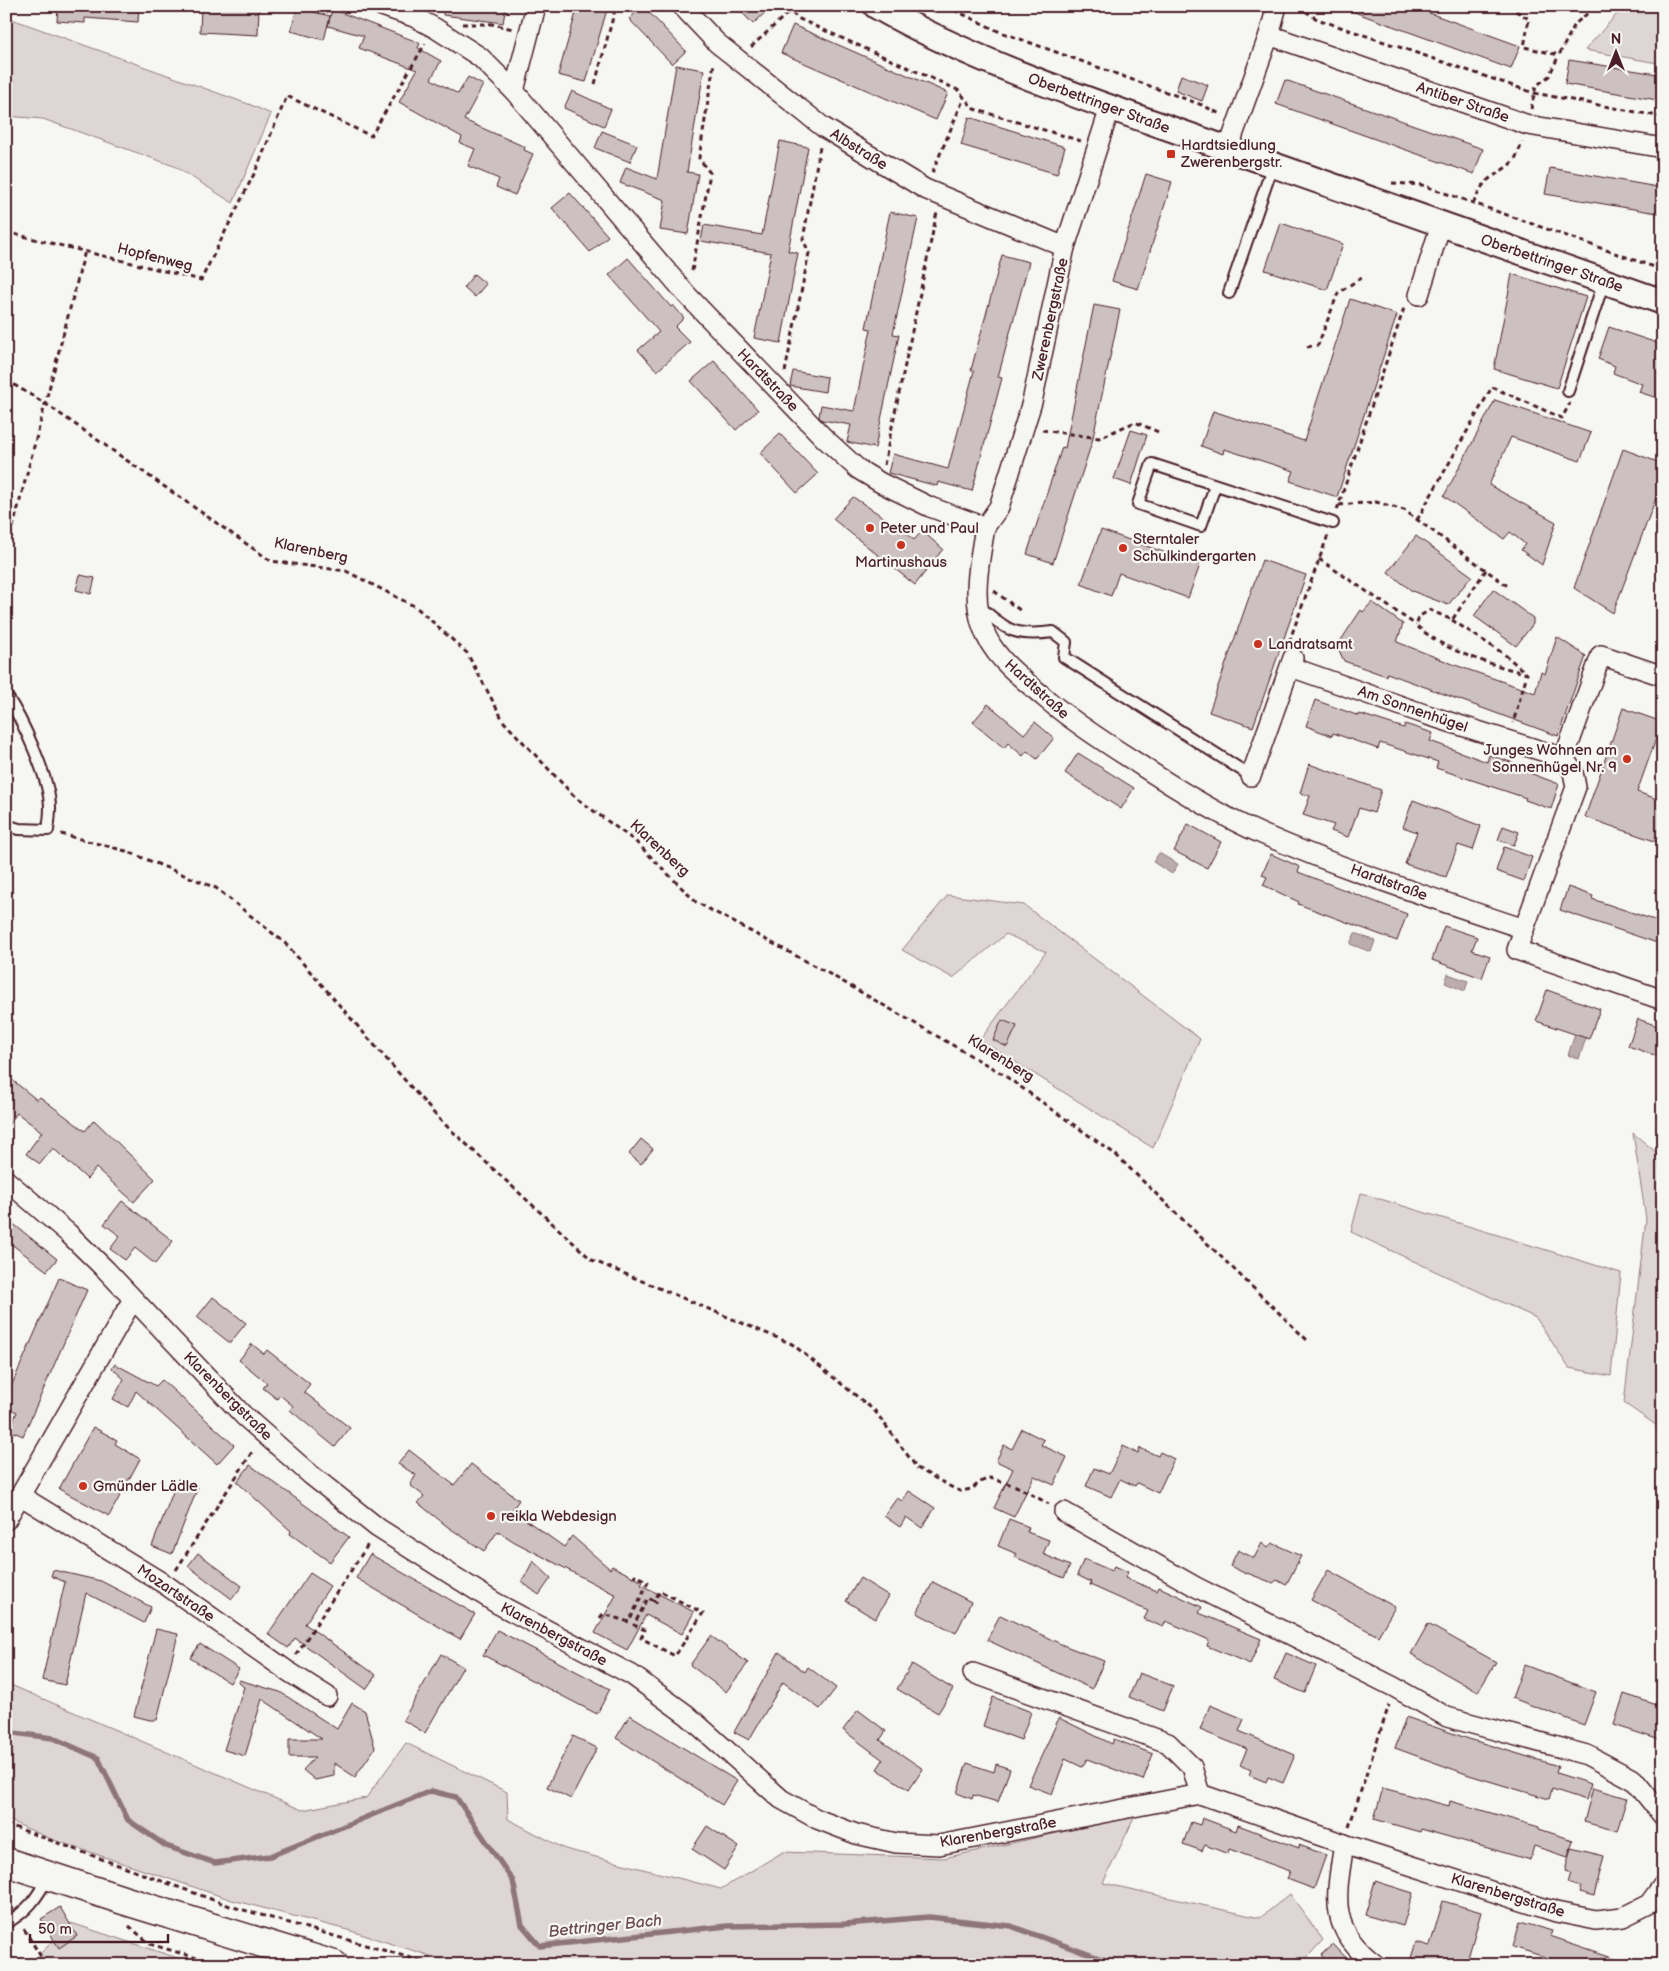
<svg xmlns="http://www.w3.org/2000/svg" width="1669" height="1971" viewBox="0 0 1669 1971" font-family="'Balsamiq Sans',sans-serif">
<rect width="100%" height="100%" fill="#f6f6f2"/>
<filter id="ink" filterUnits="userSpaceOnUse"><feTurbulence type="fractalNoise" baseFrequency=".02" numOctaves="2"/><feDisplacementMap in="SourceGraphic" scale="10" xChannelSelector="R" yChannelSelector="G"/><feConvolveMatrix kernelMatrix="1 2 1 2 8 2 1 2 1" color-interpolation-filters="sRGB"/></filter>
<g filter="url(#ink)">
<!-- green -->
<g fill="#ddd6d5" stroke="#947a80">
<path d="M1624,6H1663V64L1585,50Z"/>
<path d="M6,17L251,105L271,114L233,203L174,166L43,119L6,116Z"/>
<path d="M948,895L1024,905L1200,1039L1153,1148L980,1040L1046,952L1006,934L953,978L902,950Z"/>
<path d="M1633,1133L1663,1158V1430L1624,1403L1646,1219Z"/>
<path d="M1361,1193L1621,1273L1611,1376L1569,1368L1536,1318L1351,1232Z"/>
<path d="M6,1683L302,1810L366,1798L406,1743L507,1792L508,1819L565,1849L721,1889L783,1852L944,1858L1135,1816L1103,1883L1260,1918L1290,1894L1323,1940L1300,1965H459L351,1931L232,1900L51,1839L6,1819Z"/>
<path d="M71,1923L199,1965H39L40,1954Z"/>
</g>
<!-- water -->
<g fill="#bbadae" stroke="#8e747a">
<path d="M1159,853L1178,864L1172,874L1153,862Z"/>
<path d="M1355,933L1375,941L1371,952L1350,944Z"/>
<path d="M1448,974L1468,981L1465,991L1445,983Z"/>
<path d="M1575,1034L1586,1038L1579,1059L1568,1055Z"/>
</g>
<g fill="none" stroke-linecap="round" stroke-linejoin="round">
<!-- stream -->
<path stroke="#8e747a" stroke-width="5.5" d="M6,1732L53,1738L98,1758L128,1820L166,1846L215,1863L270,1856L431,1791L456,1797L513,1881L522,1925L540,1946L727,1926L845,1924L929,1917L1011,1926L1118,1965"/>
</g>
<!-- building -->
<g fill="#ccc1c0" stroke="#4a1f2b">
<path d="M58,6H139L138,22L85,18V23L57,21Z"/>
<path d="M201,6H259L258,35L200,32Z"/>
<path d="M443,6H506L503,23L443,15Z"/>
<path d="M578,6H608L586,82L558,75Z"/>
<path d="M643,6L686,51L672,64L629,19Z"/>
<path d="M736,6H772L753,24Z"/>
<path d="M1343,6H1410L1520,46L1511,69L1343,8Z"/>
<path d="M297,8L330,16L324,40L291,31Z"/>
<path d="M332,9L420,43L418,48L441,61L431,79L458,94L468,77L483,85L464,120L525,147L524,150L533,154L515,195L496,187L499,179L468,166L475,149L460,143L462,137L399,102L417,70L359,48L364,36L328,26Z"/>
<path d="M793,25L948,93L936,120L781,53Z"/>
<path d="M1569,60L1663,75V101L1565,84Z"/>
<path d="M676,65L704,70L687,172L698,174L688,234L660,230L665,200L620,183L626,167L657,179Z"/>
<path d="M1181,75L1208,85L1202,101L1176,91Z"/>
<path d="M1285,80L1483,149L1474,174L1276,104Z"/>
<path d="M572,91L611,109L604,126L564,108Z"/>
<path d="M969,117L1065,147L1057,174L961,145Z"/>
<path d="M602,131L637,145L630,162L595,148Z"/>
<path d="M780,141L808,147L788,251L798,253L781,343L754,338L771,253L701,241L704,225L762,235Z"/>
<path d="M1550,168L1663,188V214L1545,194Z"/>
<path d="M1146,174L1172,182L1138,289L1112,281Z"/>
<path d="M570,193L608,236L590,252L552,208Z"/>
<path d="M890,212L918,218L893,334L899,335L875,448L847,442L851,425L822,420L819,417L821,405L854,411L871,329L866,328Z"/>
<path d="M1281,223L1343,244L1327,290L1265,270Z"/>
<path d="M1002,255L1029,262L998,377L1002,378L972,491L938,482L937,486L888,473L893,454L948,469L974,371L971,370Z"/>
<path d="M628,258L671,307L673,305L684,318L675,327L690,342L657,371L638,350L659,332L609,275Z"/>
<path d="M474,274L486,284L475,297L464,287Z"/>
<path d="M1512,274L1586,297L1557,388L1494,369Z"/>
<path d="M1350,299L1397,315L1337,497L1290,481L1294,471L1224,449L1223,454L1201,446L1213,411L1304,441Z"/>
<path d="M1094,305L1120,310L1092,442L1053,563L1027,554L1062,447L1065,448Z"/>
<path d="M1609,327L1663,345V400L1639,392L1642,384L1613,373L1615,366L1598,359Z"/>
<path d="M714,361L758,410L736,430L691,381Z"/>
<path d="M793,371L827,377L825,392L790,386Z"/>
<path d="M1495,400L1591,433L1580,461L1511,437L1489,485L1556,522L1542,565L1521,550L1525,544L1510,532L1504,539L1444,496Z"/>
<path d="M1131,430L1147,435L1131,485L1114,479Z"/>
<path d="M780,434L818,474L797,493L760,453Z"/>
<path d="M1623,449L1663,464V479L1613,613L1574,588Z"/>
<path d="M853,497L903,530L914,540L922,531L943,549L915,585L833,519Z"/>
<path d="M1101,530L1200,565L1188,598L1119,573L1111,596L1081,584Z"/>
<path d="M1416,536L1472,576L1448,605L1412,591L1388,572Z"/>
<path d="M1262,560L1306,575L1253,727L1209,712Z"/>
<path d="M80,575L95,578L91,594L76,590Z"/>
<path d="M1493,589L1533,618V624L1516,646L1474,616Z"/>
<path d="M1372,602L1403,624L1397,642L1458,666L1535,693L1541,672L1545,674L1557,637L1586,656L1558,736L1387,673L1386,676L1344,661L1337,646L1361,610L1363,612Z"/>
<path d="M1315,700L1359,716L1360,714L1404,728L1405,724L1433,733L1430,741L1487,762L1489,755L1517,764L1516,768L1559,784L1551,809L1525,800L1526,798L1436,768L1438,762L1380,743L1378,749L1333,733L1332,736L1306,726Z"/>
<path d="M988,704L1024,734L1035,722L1054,738L1037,759L1027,751L1023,756L1008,743L1004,748L973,722Z"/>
<path d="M1623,708L1662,722L1637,792L1663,801V844L1585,817Z"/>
<path d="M1078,753L1134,788L1121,809L1065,773Z"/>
<path d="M1309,764L1381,790L1374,813L1359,808L1348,837L1331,831L1334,825L1303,815L1310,796L1300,793Z"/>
<path d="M1413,800L1481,826L1473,850L1458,845L1446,877L1405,864L1417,832L1403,827Z"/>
<path d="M1188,824L1221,842L1207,868L1174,851Z"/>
<path d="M1503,826L1519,832L1514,845L1498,840Z"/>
<path d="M1504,847L1532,857L1524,881L1496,871Z"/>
<path d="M1271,854L1300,867L1298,872L1407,914L1397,941L1298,904L1299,902L1263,885L1267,877L1262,875Z"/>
<path d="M1568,887L1593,896L1592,899L1663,923V945L1560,910Z"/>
<path d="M1444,926L1477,937L1472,950L1490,956L1482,978L1432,960Z"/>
<path d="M1547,990L1600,1009L1589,1039L1536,1021Z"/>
<path d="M1638,1019L1663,1028V1058L1628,1046Z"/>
<path d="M1002,1020L1017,1026L1007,1047L993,1040Z"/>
<path d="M6,1075L37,1100L40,1097L85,1131L94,1120L155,1179L134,1202L96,1168L87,1179L53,1148L40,1164L26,1154L42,1132L17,1113L6,1128Z"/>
<path d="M641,1139L653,1149L641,1164L629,1154Z"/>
<path d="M122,1201L173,1241L155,1264L135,1248L125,1260L110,1249L120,1236L104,1224Z"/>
<path d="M6,1218L57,1259L47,1271L6,1240Z"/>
<path d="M59,1278L87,1290L23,1436L9,1430L17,1412L6,1407V1398Z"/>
<path d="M213,1297L246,1323L230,1343L197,1317Z"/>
<path d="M252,1344L264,1354L267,1350L310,1384L304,1392L350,1428L335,1447L290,1410L293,1406L280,1395L277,1399L263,1388L267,1383L239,1360Z"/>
<path d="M115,1364L156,1386L162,1380L234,1445L217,1464L136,1391L128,1407L113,1399L124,1379L112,1368Z"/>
<path d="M93,1427L117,1440L115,1444L140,1459L109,1516L59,1489Z"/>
<path d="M1022,1429L1044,1440L1041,1445L1067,1457L1054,1485L1034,1476L1014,1517L994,1508L1013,1469L996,1461L1004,1445L1012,1449Z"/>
<path d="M1123,1446L1138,1453L1140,1448L1158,1456L1160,1452L1174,1459L1158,1493L1137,1483L1135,1486L1120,1479L1111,1497L1086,1486L1094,1468L1109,1474Z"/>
<path d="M409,1450L454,1485L471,1464L519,1500L512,1510L564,1547L572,1536L610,1569L612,1566L643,1582L641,1585L694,1612L682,1634L646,1615L627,1650L595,1633L616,1595L513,1541L498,1531L484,1551L448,1527L418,1503L424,1496L410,1485L416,1475L398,1464Z"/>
<path d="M250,1465L349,1537L330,1562L290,1534L291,1531L237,1482Z"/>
<path d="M178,1479L198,1487L172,1554L152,1546Z"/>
<path d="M909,1491L935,1508L922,1528L906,1517L900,1527L884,1516L897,1498L902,1501Z"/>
<path d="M1009,1519L1029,1527L1027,1532L1049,1540L1043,1554L1070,1566L1064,1578L1015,1557L1017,1554L998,1546Z"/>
<path d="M1262,1543L1268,1548L1272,1543L1301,1556L1286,1585L1277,1580L1273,1583L1247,1573L1246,1574L1230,1566L1238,1550L1254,1558Z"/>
<path d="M198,1553L242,1586L232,1599L188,1566Z"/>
<path d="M370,1554L475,1614L460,1639L356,1578Z"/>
<path d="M1084,1559L1112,1571L1114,1566L1128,1572L1125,1578L1157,1591L1159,1587L1202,1607L1199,1613L1261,1639L1250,1664L1207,1646L1209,1640L1166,1621L1163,1627L1144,1619L1148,1611L1090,1585L1091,1582L1077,1575Z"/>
<path d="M533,1561L551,1578L539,1595L522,1582Z"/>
<path d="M53,1570L101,1581L151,1607L144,1623L86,1593L65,1685L42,1680L65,1582L51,1576Z"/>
<path d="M1328,1570L1395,1607L1378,1636L1311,1600Z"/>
<path d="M310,1573L330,1586L305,1624L376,1675L366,1689L295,1638L288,1648L268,1634Z"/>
<path d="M860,1578L889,1596L875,1619L846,1601Z"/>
<path d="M933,1582L971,1602L956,1633L917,1613Z"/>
<path d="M1000,1615L1063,1645L1104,1661L1092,1689L987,1640Z"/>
<path d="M1428,1624L1496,1662L1478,1692L1411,1654Z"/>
<path d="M156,1629L178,1634L157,1720H150L134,1716Z"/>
<path d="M497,1630L610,1689L597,1714L483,1655Z"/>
<path d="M711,1636L748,1663L726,1692L690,1665Z"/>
<path d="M200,1644L239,1669L230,1683L190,1658Z"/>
<path d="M779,1652L805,1672L808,1667L836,1688L820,1709L783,1682L749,1740L734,1732Z"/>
<path d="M1286,1653L1316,1666L1305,1693L1274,1680Z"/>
<path d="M441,1654L463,1667L425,1733L403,1720Z"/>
<path d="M912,1664L953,1689L938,1713L897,1689Z"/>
<path d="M1524,1665L1596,1692L1584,1725L1512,1698Z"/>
<path d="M1139,1673L1173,1686L1163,1711L1129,1697Z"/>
<path d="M239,1680L280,1692L337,1729L352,1703L365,1711L375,1748L355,1777L334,1763V1776L315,1780L303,1770L315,1757H289V1739H322L262,1699L245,1756L224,1750L244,1687L238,1682Z"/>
<path d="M1624,1694L1663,1707V1741L1614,1725Z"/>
<path d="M993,1697L1031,1712L1021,1740L983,1726Z"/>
<path d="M1210,1705L1244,1719L1239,1731L1295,1755L1283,1783L1268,1777L1266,1782L1249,1775L1251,1770L1240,1765L1247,1749L1200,1730Z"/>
<path d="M858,1710L886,1731L880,1740L923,1769L909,1790L877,1769L883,1760L843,1730Z"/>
<path d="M630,1715L737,1781L722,1805L616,1738Z"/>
<path d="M1406,1717L1469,1739L1558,1766L1556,1773L1591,1784L1586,1800L1552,1789L1549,1799L1469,1775L1395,1748Z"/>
<path d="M1059,1718L1112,1744L1114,1739L1153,1754L1143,1780L1087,1759L1082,1767L1065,1759L1052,1794L1028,1785Z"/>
<path d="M573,1736L597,1748L571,1799L547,1787Z"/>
<path d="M967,1763L994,1772L996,1764L1010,1769L998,1802L973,1795L972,1799L957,1793Z"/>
<path d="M1383,1788L1449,1806L1450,1801L1539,1827V1829L1573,1840L1568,1857L1534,1846L1530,1860L1421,1829L1420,1832L1374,1819Z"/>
<path d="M1593,1788L1627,1798L1617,1831L1584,1822Z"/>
<path d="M1202,1818L1236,1831L1238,1825L1299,1848V1845L1326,1855L1314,1889L1287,1879L1290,1871L1229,1849L1228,1854L1205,1845L1202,1851L1183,1844L1191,1822L1200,1825Z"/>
<path d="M707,1826L739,1847L724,1870L692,1849Z"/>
<path d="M1571,1848L1604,1856L1594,1896L1579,1892L1581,1887L1568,1883L1571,1873L1565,1871Z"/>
<path d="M1375,1881L1413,1893L1403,1926L1365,1915Z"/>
<path d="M1443,1901L1481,1912L1466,1965H1433L1411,1958L1416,1942L1430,1946Z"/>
<path d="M60,1907L77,1936L59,1948L41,1919Z"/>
<path d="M1520,1922L1552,1931L1550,1936L1627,1962L1626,1965H1557L1558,1961L1513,1947Z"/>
<path d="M1333,1944L1353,1965H1330L1321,1955Z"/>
</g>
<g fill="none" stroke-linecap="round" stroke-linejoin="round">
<!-- service casing -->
<g stroke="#4a1f2b" stroke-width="14">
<g id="service">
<path d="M1229,293L1273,165"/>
<path d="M1568,391L1604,281"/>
<path d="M1215,486L1201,526L1138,504L1152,464L1333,523"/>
<path d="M980,607C1007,631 1016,637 1053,632L1066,642L1064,657L1251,776"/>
<path d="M6,695C22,719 50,779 50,807C50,815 49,823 48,830L19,829L6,825"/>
<path d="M6,1923C27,1912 37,1898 48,1877"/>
</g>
</g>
<!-- minor casing -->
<g stroke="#4a1f2b" stroke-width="22">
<g id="minor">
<path d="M382,6L414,17L435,28L480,57L514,91L687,295L823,437L858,469L881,483L930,507L985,527C980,559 971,597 983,628C993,658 1022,678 1045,698C1072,721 1101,740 1131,759C1173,787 1216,814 1262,834C1347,871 1436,899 1524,929L1517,950L1663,1000"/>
<path d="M682,6L717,43L823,127L925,189L1065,247"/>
<path d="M1269,35L1528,125L1663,148"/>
<path d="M514,91L536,6"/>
<path d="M1228,149L1269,35L1277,6"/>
<path d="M1419,295L1441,224"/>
<path d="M985,527L999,507L1032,402L1065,247L1110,108"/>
<path d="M1291,667L1427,715L1564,758"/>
<path d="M1251,776L1293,658"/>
<path d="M1524,929L1576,787L1573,772L1564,758L1601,655L1663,676"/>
<path d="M6,1180L68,1233L106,1270L244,1416L311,1475L378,1528L496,1603L632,1675L687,1715L781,1799L817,1819L856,1834L896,1843L939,1845L1200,1794L1344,1844L1556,1912L1596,1920L1623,1917L1649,1904L1663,1885"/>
<path d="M21,1496L166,1585L286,1670L327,1696"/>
<path d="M1064,1512L1196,1587L1394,1687L1447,1717L1587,1755L1634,1780L1663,1816"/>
<path d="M6,1520L133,1299"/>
<path d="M973,1673L1168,1743L1192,1767L1200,1794"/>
<path d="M1344,1844C1336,1897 1327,1929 1376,1965"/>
</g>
</g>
<!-- tertiary casing -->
<g stroke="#4a1f2b" stroke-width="28">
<path id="tertiary" d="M876,6C987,69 1108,106 1228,149C1373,200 1518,251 1663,302"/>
</g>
<!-- secondary casing -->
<g stroke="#4a1f2b" stroke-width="31">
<path id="secondary" d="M6,1862L126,1901L334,1965"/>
</g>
<!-- path -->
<g stroke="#4a1f2b" stroke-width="3" stroke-dasharray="5 4" stroke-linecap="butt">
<path d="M786,6L797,18L958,90L974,109L1081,141"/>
<path d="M946,6L998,31L1202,105L1222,115"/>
<path d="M1298,6L1317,19L1534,93L1663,117"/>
<path d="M1508,6L1529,19L1524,47L1559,55L1575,24L1596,6"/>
<path d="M462,24H492L513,29"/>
<path d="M751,47L790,11"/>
<path d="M595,84L616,6"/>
<path d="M1531,109L1536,86L1549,76L1559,55"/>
<path d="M932,173L964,98"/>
<path d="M1392,183L1422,185L1663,270"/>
<path d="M1473,204C1478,194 1482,183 1492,177C1510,164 1515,165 1522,142"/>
<path d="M6,232L201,280L255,172L287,96L371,136L425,44"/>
<path d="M692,271L710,173L699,158L714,63"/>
<path d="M1307,347L1318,345L1338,293L1362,277"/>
<path d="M785,372L809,253L803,239L820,147"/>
<path d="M6,380L46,404L271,561L346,571L416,607L467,653L504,722L576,798L635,841L696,902L826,972L1001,1073L1115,1154L1309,1342"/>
<path d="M1042,430L1099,438L1135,422L1161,433"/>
<path d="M884,465L937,212"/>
<path d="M1339,505L1376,502L1404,510L1509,587"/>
<path d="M1337,510L1405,305"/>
<path d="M1417,520L1492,387L1562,418L1570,403"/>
<path d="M6,554L85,251"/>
<path d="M1319,559L1416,625"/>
<path d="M1486,570L1452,620L1430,610L1420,616L1416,625C1446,653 1489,663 1527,674L1513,723"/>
<path d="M994,591L1021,611"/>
<path d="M1452,620L1504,654L1526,673"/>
<path d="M1289,642L1328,535"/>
<path d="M61,834L126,851L216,888L286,944L438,1118L592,1260L792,1344L875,1411L917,1468L953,1488L960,1491L972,1489L980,1482L990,1478L1016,1486L1049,1504"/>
<path d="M176,1570L254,1449"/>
<path d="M654,1601L648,1598L634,1625L645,1630L641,1638L675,1656L703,1613L660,1591L654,1601L659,1604"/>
<path d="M600,1618L603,1614L629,1622L648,1582L635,1575L634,1577"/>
<path d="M296,1655L369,1543"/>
<path d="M6,1824L230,1906L435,1965"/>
<path d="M1349,1827L1389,1705"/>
<path d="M6,1889L15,1891"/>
<path d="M129,1926L150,1944L220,1965"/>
<path d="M24,1929L46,1965"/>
</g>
<!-- service -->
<use href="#service" stroke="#f6f6f2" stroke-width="10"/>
<!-- minor -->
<use href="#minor" stroke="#f6f6f2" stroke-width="19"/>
<!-- tertiary -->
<use href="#tertiary" stroke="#f6f6f2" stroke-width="24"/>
<!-- secondary -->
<use href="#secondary" stroke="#f6f6f2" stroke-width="28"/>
</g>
</g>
<!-- markers -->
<g fill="#c8321e" stroke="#f6f6f2" stroke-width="2">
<rect x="1166" y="149" width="10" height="10" rx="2.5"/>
<circle cx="870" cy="528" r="5"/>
<circle cx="901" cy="545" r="5"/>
<circle cx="1123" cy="548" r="5"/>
<circle cx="1258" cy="644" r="5"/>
<circle cx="1627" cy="759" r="5"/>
<circle cx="83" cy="1486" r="5"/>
<circle cx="491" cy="1516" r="5"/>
</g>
<g text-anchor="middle" stroke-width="4.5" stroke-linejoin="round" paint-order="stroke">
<!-- street labels -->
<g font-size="15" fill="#4a1f2b" stroke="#f6f6f2">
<text transform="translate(1463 102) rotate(19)" y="5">Antiber Straße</text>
<text transform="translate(1099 103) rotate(20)" y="5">Oberbettringer Straße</text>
<text transform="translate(859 149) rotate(32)" y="5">Albstraße</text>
<text transform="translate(155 257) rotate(14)" y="5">Hopfenweg</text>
<text transform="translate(1552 263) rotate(19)" y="5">Oberbettringer Straße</text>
<text transform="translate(1050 319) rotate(-78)" y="5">Zwerenbergstraße</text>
<text transform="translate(768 380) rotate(46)" y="5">Hardtstraße</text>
<text transform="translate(311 550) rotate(12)" y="5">Klarenberg</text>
<text transform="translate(1037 689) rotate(42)" y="5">Hardtstraße</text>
<text transform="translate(1413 709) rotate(19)" y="5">Am Sonnenhügel</text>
<text transform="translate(660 848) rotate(43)" y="5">Klarenberg</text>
<text transform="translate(1389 882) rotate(20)" y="5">Hardtstraße</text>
<text transform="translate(1001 1058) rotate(32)" y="5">Klarenberg</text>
<text transform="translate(228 1396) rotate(45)" y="5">Klarenbergstraße</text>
<text transform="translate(176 1593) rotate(34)" y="5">Mozartstraße</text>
<text transform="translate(554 1634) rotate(28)" y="5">Klarenbergstraße</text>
<text transform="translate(998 1832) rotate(-10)" y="5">Klarenbergstraße</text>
<text transform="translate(1508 1895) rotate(17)" y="5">Klarenbergstraße</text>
</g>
<!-- poi labels -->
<g font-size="15" fill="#4a1f2b" stroke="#f6f6f2" text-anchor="start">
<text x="1181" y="150">Hardtsiedlung<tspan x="1181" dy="17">Zwerenbergstr.</tspan></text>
<text x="880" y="533">Peter und Paul</text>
<text x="1133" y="544">Sterntaler<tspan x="1133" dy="17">Schulkindergarten</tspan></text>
<text x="901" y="567" text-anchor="middle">Martinushaus</text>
<text x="1268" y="649">Landratsamt</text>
<text x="1617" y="755" text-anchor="end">Junges Wohnen am<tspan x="1617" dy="17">Sonnenhügel Nr. 9</tspan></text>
<text x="93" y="1491">Gmünder Lädle</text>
<text x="501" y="1521">reikla Webdesign</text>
</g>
<!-- water labels -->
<g font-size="16" font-style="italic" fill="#6c4a52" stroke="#f6f6f2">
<text transform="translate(605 1925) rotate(-6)" y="6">Bettringer Bach</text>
</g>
</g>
<!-- margin -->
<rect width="1669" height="1971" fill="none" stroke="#f6f6f2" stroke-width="25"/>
<rect x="12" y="12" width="1644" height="1946" fill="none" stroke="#4a1f2b" stroke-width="2" filter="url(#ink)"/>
<!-- north arrow -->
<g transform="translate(1616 52)" stroke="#f6f6f2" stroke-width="4" paint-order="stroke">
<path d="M0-4L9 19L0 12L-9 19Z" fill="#4a1f2b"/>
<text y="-8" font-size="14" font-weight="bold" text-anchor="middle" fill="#4a1f2b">N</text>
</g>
<!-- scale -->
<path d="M30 1934v8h138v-8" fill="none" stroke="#4a1f2b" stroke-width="2.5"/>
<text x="38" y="1934" font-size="15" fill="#4a1f2b" stroke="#f6f6f2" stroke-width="4" paint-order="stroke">50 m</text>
</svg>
